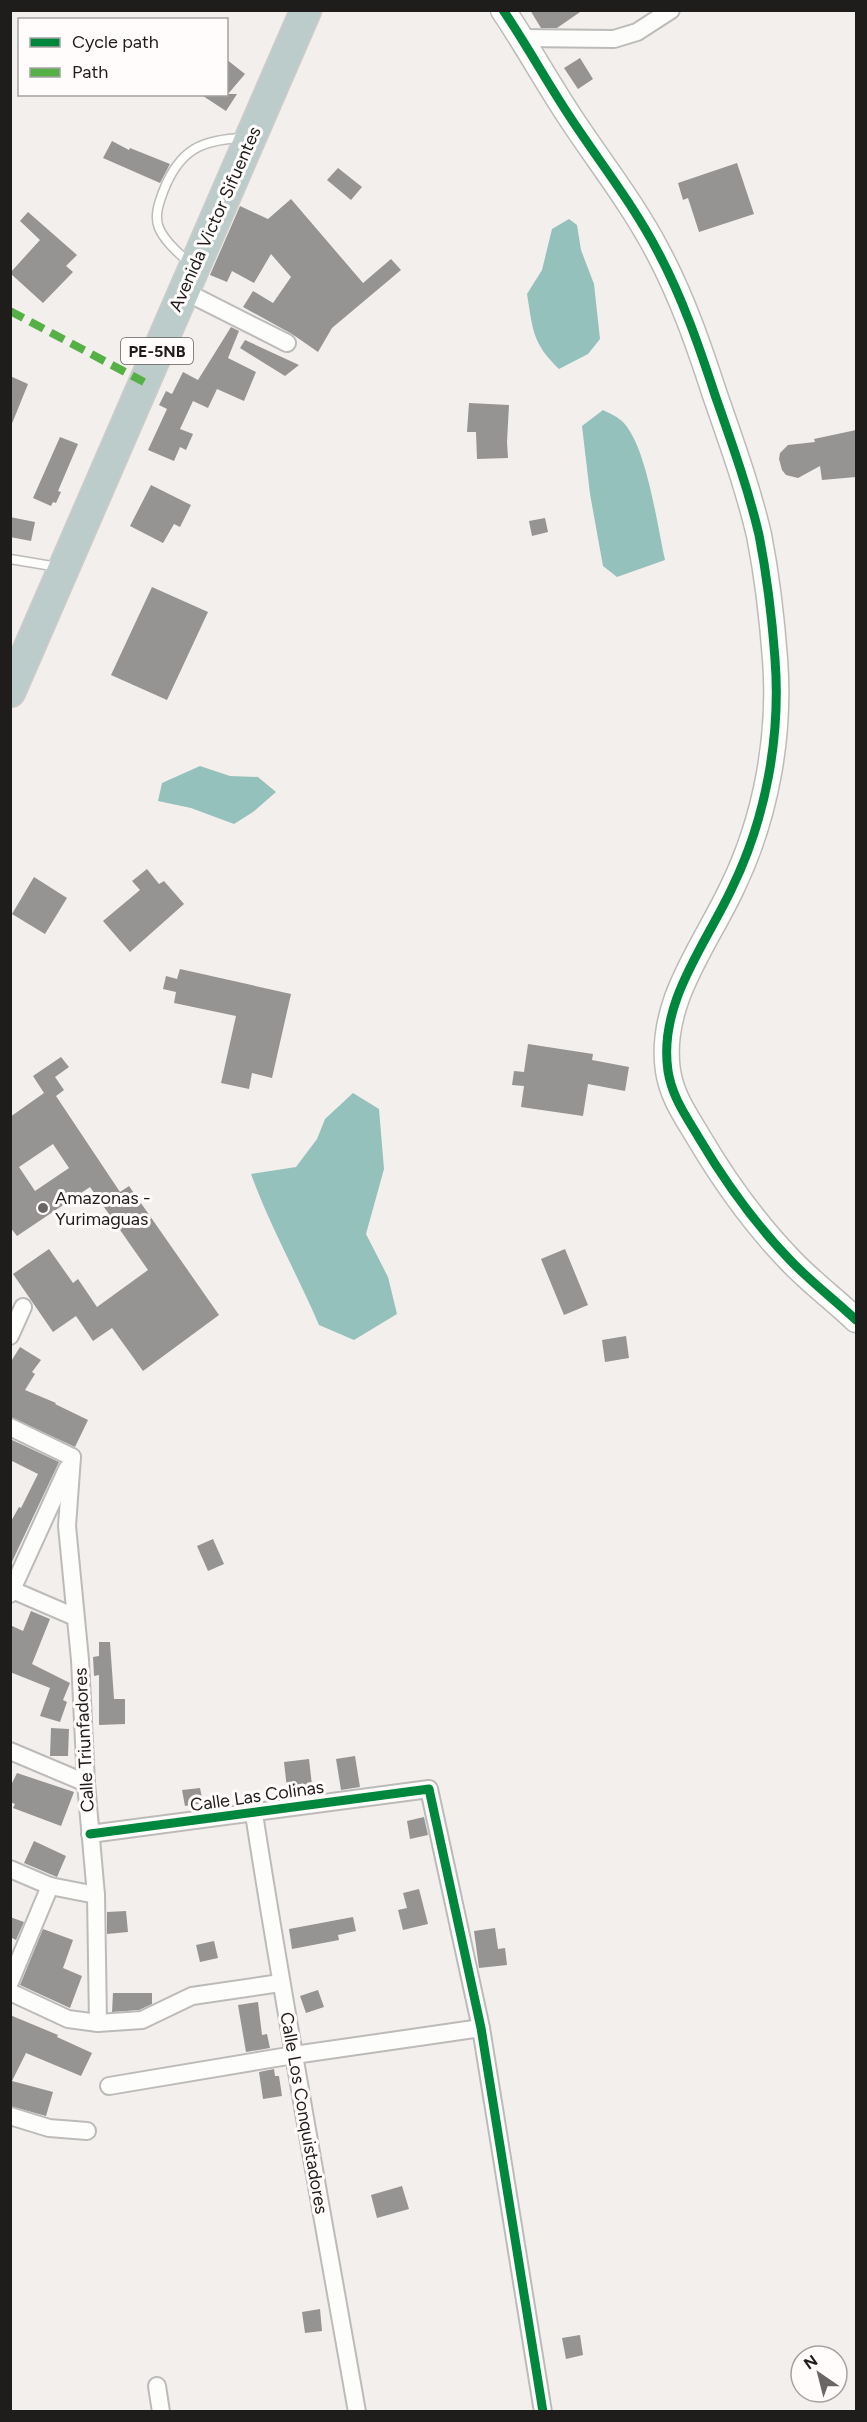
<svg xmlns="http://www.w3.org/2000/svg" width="867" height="2422" viewBox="0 0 867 2422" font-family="Figtree,sans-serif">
<rect width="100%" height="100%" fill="#f2efed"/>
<!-- water -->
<g fill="#95c1bc">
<path d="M569,219L577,225L581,250L594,284L600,339L588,354L559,369C532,343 533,330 527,294L542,270L552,229Z"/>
<path d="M603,410C609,413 618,417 623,422C647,447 657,525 665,560L617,577L603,566L590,494L582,426Z"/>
<path d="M200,766L230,776L258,777L276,792L253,812L234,824L191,808L158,801L162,783Z"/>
<path d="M353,1093L379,1109L384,1169L366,1234L388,1277L397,1314L354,1340L319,1325C297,1274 270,1226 251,1174L296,1167L317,1139L325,1119Z"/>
</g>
<!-- building -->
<g fill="#969493" fill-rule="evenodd">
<path d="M530,10H583L557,28H541Z"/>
<path d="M580,58L593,79L578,89L564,68Z"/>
<path d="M226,59L245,74L228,94H237L226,111L200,94H226Z"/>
<path d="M112,141L129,150L130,148L170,164L160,183L103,158Z"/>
<path d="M737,163L754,214L699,232L688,198L683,200L678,183Z"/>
<path d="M338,168L362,187L351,200L327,180Z"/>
<path d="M291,199L363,283L391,259L401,270L332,328L318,352L292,334L243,307L253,291L273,303L291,277L271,254L254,283L232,271L227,282L210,275L240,206L268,219Z"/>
<path d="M28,212L77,255L66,266L73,272L43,303L10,273L40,240L20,221Z"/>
<path d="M231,327L239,331L228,358L256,372L244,401L217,389L208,408L193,401L180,429L193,434L186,450L180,447L174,461L148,450L167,409L159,405L166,391L172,394L183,372L198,380Z"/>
<path d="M245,340L299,365L285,376L240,348Z"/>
<path d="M10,376L28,384L11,426H10Z"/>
<path d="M469,403L509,405L507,442L508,458L477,459L476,432H467Z"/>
<path d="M856,430V477L822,480L820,466L798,478L786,475L782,470L779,459L780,453L788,445L815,442L814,439Z"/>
<path d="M60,437L78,444L58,491L61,492L56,503L53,502L51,506L33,498Z"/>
<path d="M151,485L191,505L180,527L174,524L163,543L130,526Z"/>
<path d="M10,517L35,522L31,541L10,537Z"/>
<path d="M545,518L548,532L532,536L529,521Z"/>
<path d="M152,587L208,612L167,700L111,675Z"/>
<path d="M147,869L159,884L164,881L184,904L130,952L103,921L140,890L132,881Z"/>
<path d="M34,877L67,898L45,934L12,914Z"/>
<path d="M180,969L291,994L272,1078L252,1073L249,1089L221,1083L236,1016L174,1003L176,992L163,989L166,976L177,979Z"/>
<path d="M528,1044L593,1054L592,1060L629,1067L625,1091L588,1084L583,1116L521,1107L524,1086L512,1085L514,1071L524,1072Z"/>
<path d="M61,1057L69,1067L55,1077L64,1090L56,1096L120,1192L129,1186L219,1315L143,1371L112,1328L93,1341L76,1316L53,1332L13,1274L49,1249L73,1283L78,1279L97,1307L148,1270L90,1187L17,1236L10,1227V1117L44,1093L33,1076ZM53,1144L69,1168L35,1191L19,1167Z"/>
<path d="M565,1249L588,1305L564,1315L541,1259Z"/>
<path d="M626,1336L629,1358L605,1362L602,1340Z"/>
<path d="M20,1347L41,1360L32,1372L35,1374L25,1390L56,1403L55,1404L88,1420L75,1447L10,1417V1363Z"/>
<path d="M10,1439L59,1462L10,1566V1523L19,1507L21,1508L38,1474L10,1460Z"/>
<path d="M213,1539L224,1564L208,1571L197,1546Z"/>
<path d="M31,1611L50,1619L32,1664L70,1683L63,1700L67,1702L60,1722L40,1716L50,1688L10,1672V1625L23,1631Z"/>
<path d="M99,1642H110L114,1699H125V1724L99,1725V1675L94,1676L93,1657L99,1656Z"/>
<path d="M51,1728L69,1729L68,1756H50Z"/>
<path d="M355,1756L360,1787L341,1790L336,1759Z"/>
<path d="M309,1759L313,1794L288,1797L284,1762Z"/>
<path d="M17,1773L74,1792L61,1826L13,1808L15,1804L10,1802V1787Z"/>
<path d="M200,1788L203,1803L185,1806L182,1790Z"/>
<path d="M424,1817L428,1835L410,1839L407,1821Z"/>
<path d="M34,1841L66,1856L57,1877L24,1863Z"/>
<path d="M419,1889L428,1924L403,1930L398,1910L407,1908L403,1893Z"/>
<path d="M126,1911L128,1932L107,1934V1912Z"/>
<path d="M10,1917L24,1922L16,1940L10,1937Z"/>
<path d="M353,1917L356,1931L338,1935L339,1940L292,1949L289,1929Z"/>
<path d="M495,1928L498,1949L505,1948L507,1965L479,1968L474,1931Z"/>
<path d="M43,1929L73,1940L63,1968L82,1976L70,2008L20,1985Z"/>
<path d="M214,1941L218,1958L200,1962L196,1945Z"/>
<path d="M318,1990L324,2007L306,2013L300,1996Z"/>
<path d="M113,1993H152V2004L139,2010L112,2012Z"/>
<path d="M258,2002L262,2035L267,2034L270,2048L246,2052L238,2005Z"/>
<path d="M10,2015L58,2035L57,2037L92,2053L81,2076L26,2053L12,2081L53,2092L46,2116L10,2106Z"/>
<path d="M274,2069L275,2076H279L282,2096L263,2099L259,2072Z"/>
<path d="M402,2186L409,2209L377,2218L371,2195Z"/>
<path d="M320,2309L322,2331L305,2333L302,2312Z"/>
<path d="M580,2335L583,2355L566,2359L562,2338Z"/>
</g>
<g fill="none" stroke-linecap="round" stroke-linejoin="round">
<!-- lane casing -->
<g stroke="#bdbbba" stroke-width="11">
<g id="lane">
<path d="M189,263C179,253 165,242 159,228C154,216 159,203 163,192C179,150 201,139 245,138"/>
<path d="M10,559L58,567"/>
</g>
</g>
<!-- street casing -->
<g stroke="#bdbbba" stroke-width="20">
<g id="street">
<path d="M522,38L614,39L637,32L671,10"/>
<path d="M184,291L287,343"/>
<path d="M10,1336L23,1307"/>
<path d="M10,1427L72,1457"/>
<path d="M72,1457L67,1526L80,1660L86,1783L96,1895L98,2023"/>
<path d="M10,1589L75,1617"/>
<path d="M10,1594L67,1469"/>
<path d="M10,1751L86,1783"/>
<path d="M254,1814C285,2014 322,2212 357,2412"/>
<path d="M90,1834L429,1789L481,2028L543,2412"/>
<path d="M10,1869L50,1886L96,1895"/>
<path d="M10,1982L50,1886"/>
<path d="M10,1992L68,2019L98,2023L142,2020L192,1996L280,1983"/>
<path d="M109,2086L294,2055L481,2028"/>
<path d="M10,2116L49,2128L87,2131"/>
<path d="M157,2386L161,2412"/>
</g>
</g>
<!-- secondary casing -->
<g stroke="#bdbbba" stroke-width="27">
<path id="secondary" d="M503,10C528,47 549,86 574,123C602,165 634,206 658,252C682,297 699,346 715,395C731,441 748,488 759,535C767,576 772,618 775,659C781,736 766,818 732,888C705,946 658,1003 668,1071C672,1097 686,1116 699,1138C725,1182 755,1224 791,1261C811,1282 835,1300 856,1320"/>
</g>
<!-- highway casing -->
<g stroke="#cdcccb" stroke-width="33">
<path id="highway" d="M10,692L306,10"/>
</g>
<!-- lane -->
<use href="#lane" stroke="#fdfdfc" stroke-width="8"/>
<!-- street -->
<use href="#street" stroke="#fdfdfc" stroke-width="16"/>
<!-- secondary -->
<use href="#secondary" stroke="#fdfdfc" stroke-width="24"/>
<!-- highway -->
<use href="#highway" stroke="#bcccca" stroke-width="30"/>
<!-- quiet -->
<path stroke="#55b145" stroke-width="8" stroke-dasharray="15 8" stroke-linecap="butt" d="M10,311L144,382"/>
<!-- cycleway casing -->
<g stroke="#fffcfb" stroke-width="13">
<g id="cycleway">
<path d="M503,10C528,47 549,86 574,123C602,165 634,206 658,252C682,297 699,346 715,395C731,441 748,488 759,535C767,576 772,618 775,659C781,736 766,818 732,888C705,946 658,1003 668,1071C672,1097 686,1116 699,1138C725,1182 755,1224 791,1261C811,1282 835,1300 856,1320"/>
<path d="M90,1834L429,1789L481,2028L543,2412"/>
</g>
</g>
<!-- cycleway -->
<use href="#cycleway" stroke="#00873e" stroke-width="9"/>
</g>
<!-- markers -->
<circle fill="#696665" stroke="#fffcfb" stroke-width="2" cx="43" cy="1208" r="6"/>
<g text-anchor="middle" stroke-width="6" stroke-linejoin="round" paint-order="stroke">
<!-- shield labels -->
<rect fill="#fffcfb" stroke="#62605f" stroke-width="1.5" x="121" y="338" width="72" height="26" rx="4.5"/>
<g font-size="16" font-weight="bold" fill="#1f1d1c">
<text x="157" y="357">PE-5NB</text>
</g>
<!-- street labels -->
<g font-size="18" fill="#1f1d1c" stroke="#fffcfb">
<text transform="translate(215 219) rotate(-66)" y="6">Avenida Victor Sifuentes</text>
<text transform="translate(84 1740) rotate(-93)" y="6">Calle Triunfadores</text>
<text transform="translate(257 1796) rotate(-8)" y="6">Calle Las Colinas</text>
<text transform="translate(304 2113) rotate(80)" y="6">Calle Los Conquistadores</text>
</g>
<!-- poi labels -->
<g font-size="18" fill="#1f1d1c" stroke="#fffcfb" text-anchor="start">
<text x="55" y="1204">Amazonas -<tspan x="55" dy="21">Yurimaguas</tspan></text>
</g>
</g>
<!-- border -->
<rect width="867" height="2422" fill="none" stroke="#1f1d1c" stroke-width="24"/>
<!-- legend -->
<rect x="18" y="18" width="210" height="78" fill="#fffcfb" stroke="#a5a3a2" stroke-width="1.5"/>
<rect x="30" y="38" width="30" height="9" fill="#00873e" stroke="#a5a3a2" stroke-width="1.5"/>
<text x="72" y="48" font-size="18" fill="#1f1d1c">Cycle path</text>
<rect x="30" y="68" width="30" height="9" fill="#55b145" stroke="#a5a3a2" stroke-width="1.5"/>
<text x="72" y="78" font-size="18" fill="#1f1d1c">Path</text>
<!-- north arrow -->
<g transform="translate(819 2374) rotate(325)"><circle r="28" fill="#fffcfb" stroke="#a5a3a2" stroke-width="1.5"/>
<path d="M0-4.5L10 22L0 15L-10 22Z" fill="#696665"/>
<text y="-9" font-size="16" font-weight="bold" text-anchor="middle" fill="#1f1d1c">N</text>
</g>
</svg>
